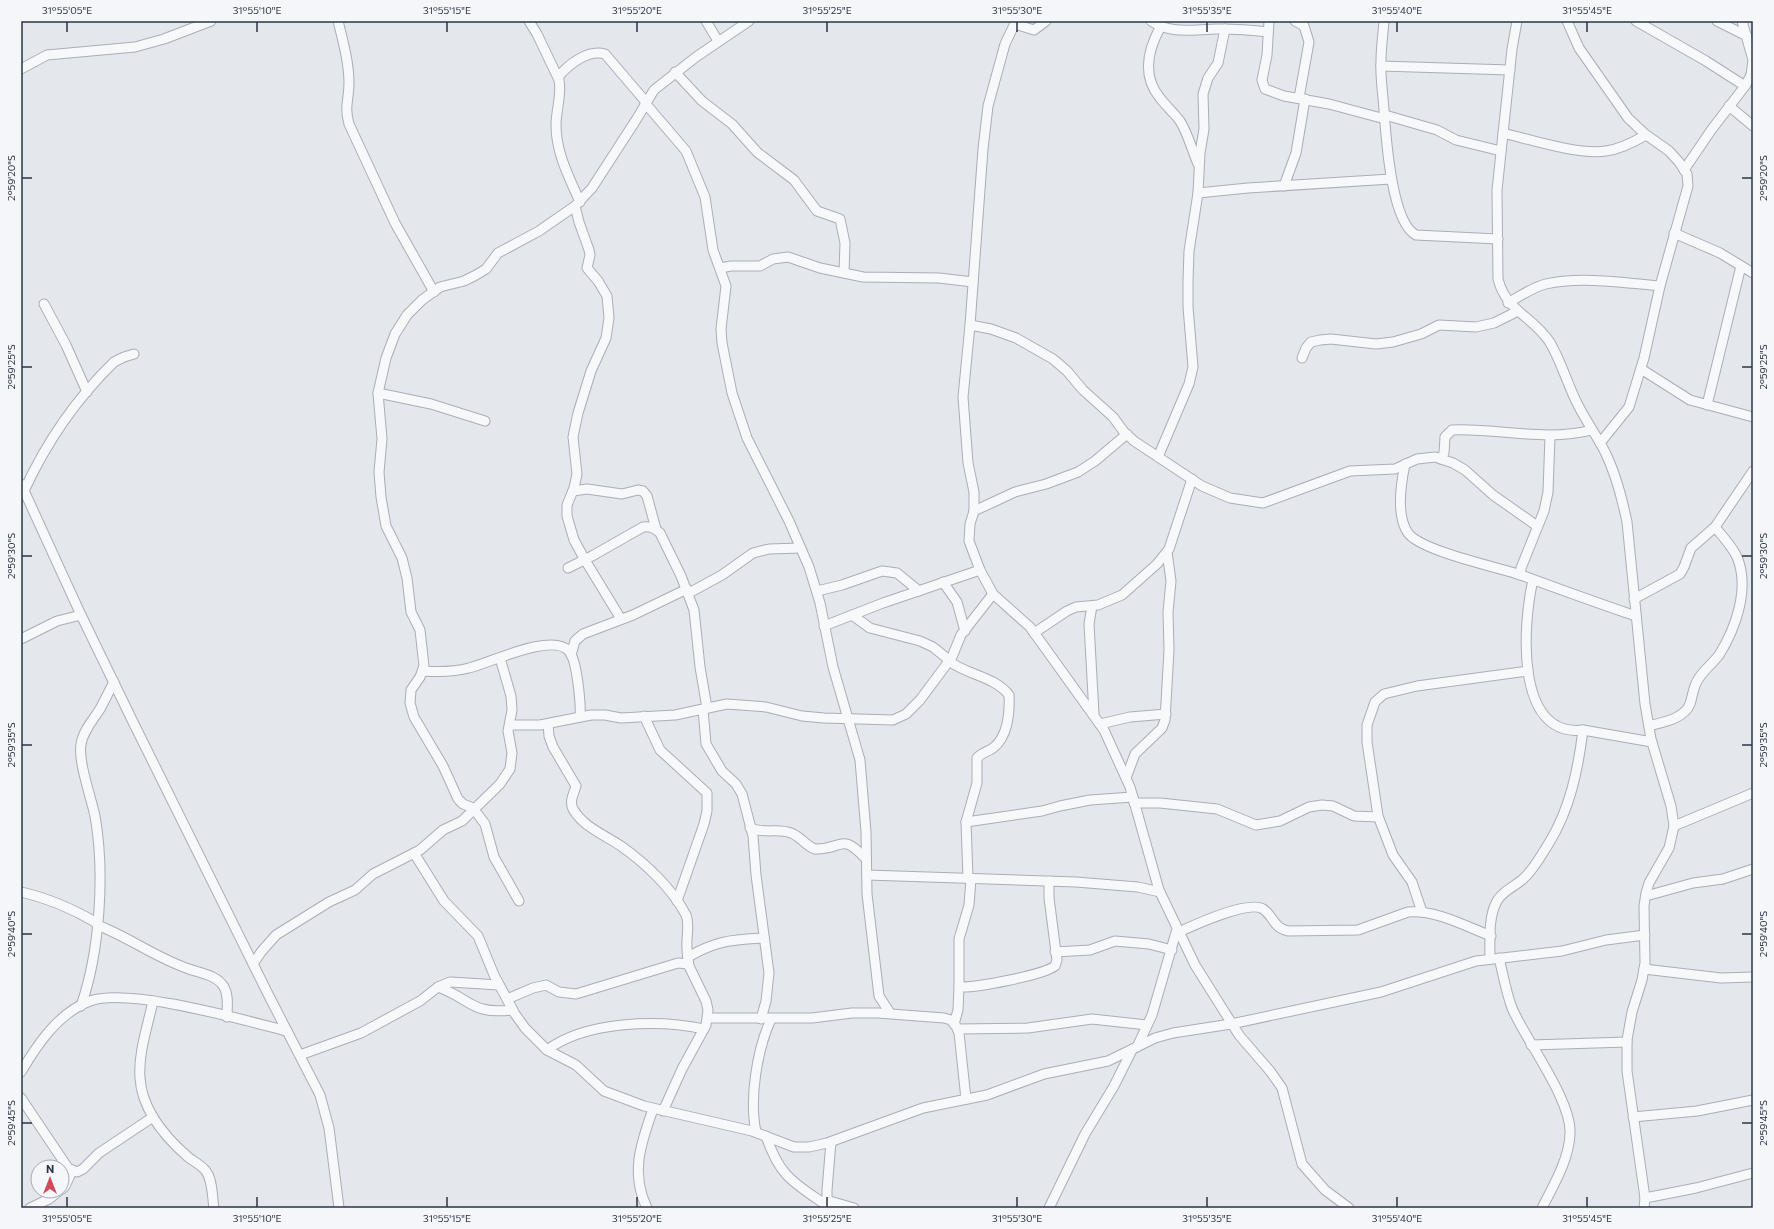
<svg xmlns="http://www.w3.org/2000/svg" width="1774" height="1229" viewBox="0 0 1774 1229" font-family="Commissioner,sans-serif">
<rect width="100%" height="100%" fill="#e4e7ec"/>
<g fill="none" stroke-linecap="round" stroke-linejoin="round">
<!-- minor casing -->
<g stroke="#a9aeb7" stroke-width="11">
<g id="minor">
<path d="M338,21C343,41 349,63 349,83C349,100 344,106 349,124L395,223L434,292"/>
<path d="M529,21L537,34L559,80C562,95 556,110 556,125C556,153 569,177 580,202"/>
<path d="M706,21L718,41"/>
<path d="M1016,21L1005,44L988,106L983,149L970,325L963,397L968,463L974,492V511L970,524L969,541L980,570L993,594L1030,627L1104,730L1130,787L1159,890L1195,965L1239,1035L1270,1071L1282,1088L1302,1164L1325,1190L1349,1208"/>
<path d="M1151,21C1172,35 1194,29 1218,29C1234,29 1252,30 1268,32"/>
<path d="M1269,21L1267,55L1262,80L1265,89L1284,96L1329,104L1385,119"/>
<path d="M1295,21L1304,26L1309,42L1299,98"/>
<path d="M1384,21C1383,34 1381,48 1381,61C1380,77 1383,94 1384,110C1386,137 1391,222 1416,235L1498,239"/>
<path d="M1517,21L1512,49L1497,190L1498,279C1506,311 1531,315 1549,341C1561,360 1567,384 1578,405C1586,421 1597,436 1605,452C1616,474 1622,498 1627,522L1645,704L1651,739L1671,806L1674,826L1669,848L1649,883L1646,893L1644,906L1645,963L1642,980L1632,1012L1627,1040V1071L1645,1198L1644,1208"/>
<path d="M1567,21L1579,48L1628,118L1645,134L1669,151L1679,162L1687,174L1688,186L1660,286L1644,358L1629,407L1600,443"/>
<path d="M1636,21L1706,61L1745,86"/>
<path d="M1717,21L1747,36"/>
<path d="M1015,24L1034,30L1046,21"/>
<path d="M1161,26C1148,49 1141,75 1160,98C1166,106 1174,113 1180,121C1188,134 1192,150 1198,164"/>
<path d="M1381,66L1510,70"/>
<path d="M21,69L47,55L135,47L164,39L211,21"/>
<path d="M675,72L702,101L732,124L757,152L794,180L817,211L840,219L845,243L844,273"/>
<path d="M558,77C569,64 588,49 605,54L646,102"/>
<path d="M645,103L686,151L705,197L713,250L726,286L721,329L722,343L732,393L747,438L789,521L809,567L820,603L833,667L860,760L866,832L867,894L879,996L890,1013"/>
<path d="M1729,106L1753,126"/>
<path d="M1385,115L1437,130L1456,140L1501,151"/>
<path d="M1503,133C1532,140 1578,155 1606,151C1621,149 1634,142 1646,135"/>
<path d="M1684,170L1712,129L1745,86L1751,75L1753,60L1742,21"/>
<path d="M1284,186L1296,153L1305,99"/>
<path d="M1198,193L1248,188L1391,179"/>
<path d="M575,206L579,222L589,250L590,255L587,268L598,281L607,296L609,318L606,338L591,371L578,413L573,437L577,474L574,488L567,505V516L574,540L585,560"/>
<path d="M1674,233L1720,253L1753,273"/>
<path d="M720,268L731,266H760L773,259L788,257L820,268L863,277L939,278L973,282"/>
<path d="M1508,303C1520,296 1533,287 1546,284C1579,276 1627,283 1660,286"/>
<path d="M44,304L66,345L87,392"/>
<path d="M970,325L991,329L1016,338L1053,359L1067,371L1083,390L1113,417L1124,432L1134,441L1202,486L1230,498L1263,503L1350,471L1395,469L1417,459L1435,457L1453,463L1465,470L1493,495L1537,526"/>
<path d="M1302,358L1306,348L1311,342L1320,340L1331,339L1376,344L1393,342L1421,334L1439,325L1476,327L1494,323L1518,311"/>
<path d="M1641,369L1690,400L1753,417"/>
<path d="M378,393L431,404L485,421"/>
<path d="M1707,405L1741,266"/>
<path d="M1158,457L1189,384L1193,367L1188,307V281L1189,251L1198,193L1200,153L1204,129L1203,94L1208,78L1218,63L1225,29"/>
<path d="M1441,459L1444,453L1445,437L1452,430C1500,428 1545,442 1592,430"/>
<path d="M1405,464C1401,483 1396,516 1408,533C1421,551 1497,567 1521,575C1559,589 1597,603 1636,616"/>
<path d="M21,484L81,615L133,722L270,998L320,1095L329,1128L339,1208"/>
<path d="M24,491C46,443 76,399 114,362L124,357L134,354"/>
<path d="M573,491L587,489L622,494L638,490L643,491L647,496L656,529"/>
<path d="M974,511L1015,492L1046,484L1078,472L1095,461L1127,434"/>
<path d="M585,560L621,619"/>
<path d="M568,568L592,556L643,527C651,526 654,528 660,533L681,576L694,610L700,667L707,708"/>
<path d="M1520,575L1521,568L1544,511L1548,492L1550,436"/>
<path d="M1533,580C1523,622 1514,738 1583,730L1652,742"/>
<path d="M943,582L957,602L965,631"/>
<path d="M817,591L842,585L882,571L897,573L919,591"/>
<path d="M689,593L722,575L753,553L769,549L800,548"/>
<path d="M1634,599L1680,574L1684,567L1691,548L1715,527L1753,471"/>
<path d="M1092,606L1089,624L1094,714"/>
<path d="M852,615L870,628L920,641L933,647L949,660"/>
<path d="M824,626L883,603L980,570"/>
<path d="M1034,633L1067,611L1076,607L1098,605L1122,595L1157,564L1169,549L1192,479"/>
<path d="M21,639L57,621L81,615"/>
<path d="M571,655L575,641L583,634L633,615L687,589"/>
<path d="M949,661C967,675 994,676 1009,695C1010,712 1008,737 993,748C988,752 982,752 977,758V783L966,822L968,878"/>
<path d="M423,671C438,672 454,672 469,668C490,663 552,632 569,651C577,660 581,704 580,717"/>
<path d="M703,709L706,744L722,771L736,784L742,794L753,836L756,875L769,973L766,1001L761,1019"/>
<path d="M644,716L660,750L707,793V811L704,824L677,901"/>
<path d="M548,724L549,736L553,747L576,786C574,794 569,800 573,809C583,827 605,835 621,846C645,863 672,888 686,915C690,925 686,937 687,948C687,954 688,960 689,966"/>
<path d="M1100,724L1130,717L1166,714"/>
<path d="M510,725H540L591,715H605L621,718L675,715L727,704L766,707L802,716L824,718L893,720L906,714L920,700L952,657L961,635L993,594"/>
<path d="M1649,726C1663,722 1684,719 1690,704C1693,695 1693,686 1699,678C1704,670 1713,663 1719,655C1736,628 1750,588 1737,557C1732,546 1722,536 1715,527"/>
<path d="M1126,778L1135,754L1162,728L1165,720L1169,650L1168,612L1171,581L1167,552"/>
<path d="M1134,803H1160L1217,809L1256,825L1280,821L1309,807L1322,805L1333,806L1354,816L1378,817"/>
<path d="M966,822L1042,811L1060,806L1090,800L1133,797"/>
<path d="M1674,826L1753,793"/>
<path d="M750,828C764,834 778,828 791,833C800,836 806,846 815,849C843,850 840,831 866,859"/>
<path d="M414,853L444,901L478,936L494,975L515,1014L525,1028L547,1050L576,1065L604,1091L644,1106L752,1131L794,1147H809L827,1143L923,1108L987,1095L1044,1074L1108,1061L1155,1038L1173,1033L1231,1024L1381,992L1476,961L1562,951L1606,940L1645,935"/>
<path d="M867,875L1076,882L1138,887L1160,892"/>
<path d="M21,892C48,898 73,909 97,923"/>
<path d="M1646,896L1693,883L1723,879L1753,869"/>
<path d="M519,901L494,857L485,824L473,808L463,804L458,799L443,766L414,717L410,703L411,690L420,677L424,666L420,630L411,612L407,578L402,558L386,526L381,497L379,472L382,439L378,393L386,358L395,334L407,315L422,300L440,287L464,281L476,275L486,269L498,253L539,231L575,206L592,188L636,120L654,90L696,57L749,21"/>
<path d="M1422,912L1412,882L1393,855L1378,816L1367,742V725L1375,702L1384,694L1417,686L1528,671"/>
<path d="M97,925C129,937 156,958 189,969C200,973 217,975 224,987C229,996 227,1007 227,1017"/>
<path d="M1179,932C1194,925 1249,900 1263,909C1274,916 1272,927 1288,931L1358,930L1408,912C1437,910 1465,926 1491,936"/>
<path d="M1055,952L1090,950L1115,941L1149,944L1172,950"/>
<path d="M688,957C717,940 732,940 764,938"/>
<path d="M1499,958C1503,974 1506,992 1512,1008C1526,1041 1572,1100 1570,1134C1569,1160 1553,1186 1542,1208"/>
<path d="M1490,959C1490,941 1488,917 1497,901C1503,890 1515,887 1524,878C1534,869 1542,854 1549,843C1570,809 1578,770 1583,730"/>
<path d="M253,964L261,952L276,935L329,902L355,890L373,874L420,850L443,830L462,821L500,784L510,769L512,753L508,731L512,710L511,696L500,658"/>
<path d="M1644,969L1721,978L1753,977"/>
<path d="M438,987C470,998 471,1015 512,1010"/>
<path d="M959,987C976,988 1043,975 1055,966L1057,960L1049,898V881"/>
<path d="M507,999L533,988L546,985L559,992L576,994L678,963L688,964L706,1001L708,1010L706,1025L682,1069L663,1111"/>
<path d="M153,1001C148,1025 138,1053 140,1078C142,1110 165,1137 188,1157C193,1161 201,1165 205,1170C213,1179 212,1197 214,1208"/>
<path d="M81,1006C100,951 105,873 95,816C91,797 78,762 81,744C83,731 93,720 100,709C105,700 109,691 114,682"/>
<path d="M708,1018H812L852,1013H878L944,1018L951,1020L956,1026L959,1033L966,1099"/>
<path d="M954,1024L958,1010L959,987V939L969,905L971,879"/>
<path d="M958,1029L1028,1028L1092,1019L1147,1025"/>
<path d="M1531,1045L1627,1042"/>
<path d="M1137,1047L1152,1015L1177,929"/>
<path d="M547,1050C586,1021 658,1019 704,1029"/>
<path d="M300,1055L361,1033L420,1001L438,987L450,982L499,985"/>
<path d="M21,1072C37,1045 58,1013 90,1001C128,987 243,1020 287,1031"/>
<path d="M21,1098L68,1168L77,1172L83,1169L99,1153L153,1117"/>
<path d="M1633,1117L1697,1111L1753,1100"/>
<path d="M756,1132C749,1099 757,1050 771,1019"/>
<path d="M766,1136C780,1177 793,1182 826,1205"/>
<path d="M62,1189L65,1186L72,1171"/>
<path d="M1645,1198L1696,1188L1753,1173"/>
<path d="M826,1200L854,1208"/>
<path d="M30,1208L49,1199L59,1191"/>
<path d="M647,1208C630,1173 641,1143 653,1109"/>
<path d="M827,1208V1190L831,1142"/>
<path d="M1049,1208L1085,1134L1114,1086L1132,1050"/>
</g>
</g>
<!-- minor -->
<use href="#minor" stroke="#f7f8fa" stroke-width="9"/>
</g>
<!-- ticks -->
<path fill="none" stroke="#2b3445" stroke-width="1.5" d="M67,22V32M257,22V32M447,22V32M637,22V32M827,22V32M1017,22V32M1207,22V32M1397,22V32M1587,22V32M22,178H32M1742,178H1752M22,367H32M1742,367H1752M22,556H32M1742,556H1752M22,745H32M1742,745H1752M22,934H32M1742,934H1752M22,1123H32M1742,1123H1752M67,1197V1207M257,1197V1207M447,1197V1207M637,1197V1207M827,1197V1207M1017,1197V1207M1207,1197V1207M1397,1197V1207M1587,1197V1207"/>
<!-- border -->
<rect width="1774" height="1229" fill="none" stroke="#f4f6f9" stroke-width="44"/>
<!-- north arrow -->
<g transform="translate(50 1179)"><circle r="19" fill="#f4f6f9" stroke="#a4a8b1"/>
<path d="M0-3L7 15L0 10L-7 15Z" fill="#d1495b"/>
<text y="-6" font-size="11" font-weight="bold" text-anchor="middle" fill="#2b3445">N</text>
</g>
<rect x="22" y="22" width="1730" height="1185" fill="none" stroke="#2b3445" stroke-width="1.5"/>
<g font-size="10" text-anchor="middle" fill="#2b3445">
<text x="67" y="14">31°55'05"E</text>
<text x="257" y="14">31°55'10"E</text>
<text x="447" y="14">31°55'15"E</text>
<text x="637" y="14">31°55'20"E</text>
<text x="827" y="14">31°55'25"E</text>
<text x="1017" y="14">31°55'30"E</text>
<text x="1207" y="14">31°55'35"E</text>
<text x="1397" y="14">31°55'40"E</text>
<text x="1587" y="14">31°55'45"E</text>
<text transform="translate(11 178) rotate(-90)" y="4">2°59'20"S</text>
<text transform="translate(1763 178) rotate(-90)" y="4">2°59'20"S</text>
<text transform="translate(11 367) rotate(-90)" y="4">2°59'25"S</text>
<text transform="translate(1763 367) rotate(-90)" y="4">2°59'25"S</text>
<text transform="translate(11 556) rotate(-90)" y="4">2°59'30"S</text>
<text transform="translate(1763 556) rotate(-90)" y="4">2°59'30"S</text>
<text transform="translate(11 745) rotate(-90)" y="4">2°59'35"S</text>
<text transform="translate(1763 745) rotate(-90)" y="4">2°59'35"S</text>
<text transform="translate(11 934) rotate(-90)" y="4">2°59'40"S</text>
<text transform="translate(1763 934) rotate(-90)" y="4">2°59'40"S</text>
<text transform="translate(11 1123) rotate(-90)" y="4">2°59'45"S</text>
<text transform="translate(1763 1123) rotate(-90)" y="4">2°59'45"S</text>
<text x="67" y="1222">31°55'05"E</text>
<text x="257" y="1222">31°55'10"E</text>
<text x="447" y="1222">31°55'15"E</text>
<text x="637" y="1222">31°55'20"E</text>
<text x="827" y="1222">31°55'25"E</text>
<text x="1017" y="1222">31°55'30"E</text>
<text x="1207" y="1222">31°55'35"E</text>
<text x="1397" y="1222">31°55'40"E</text>
<text x="1587" y="1222">31°55'45"E</text>
</g>
</svg>
